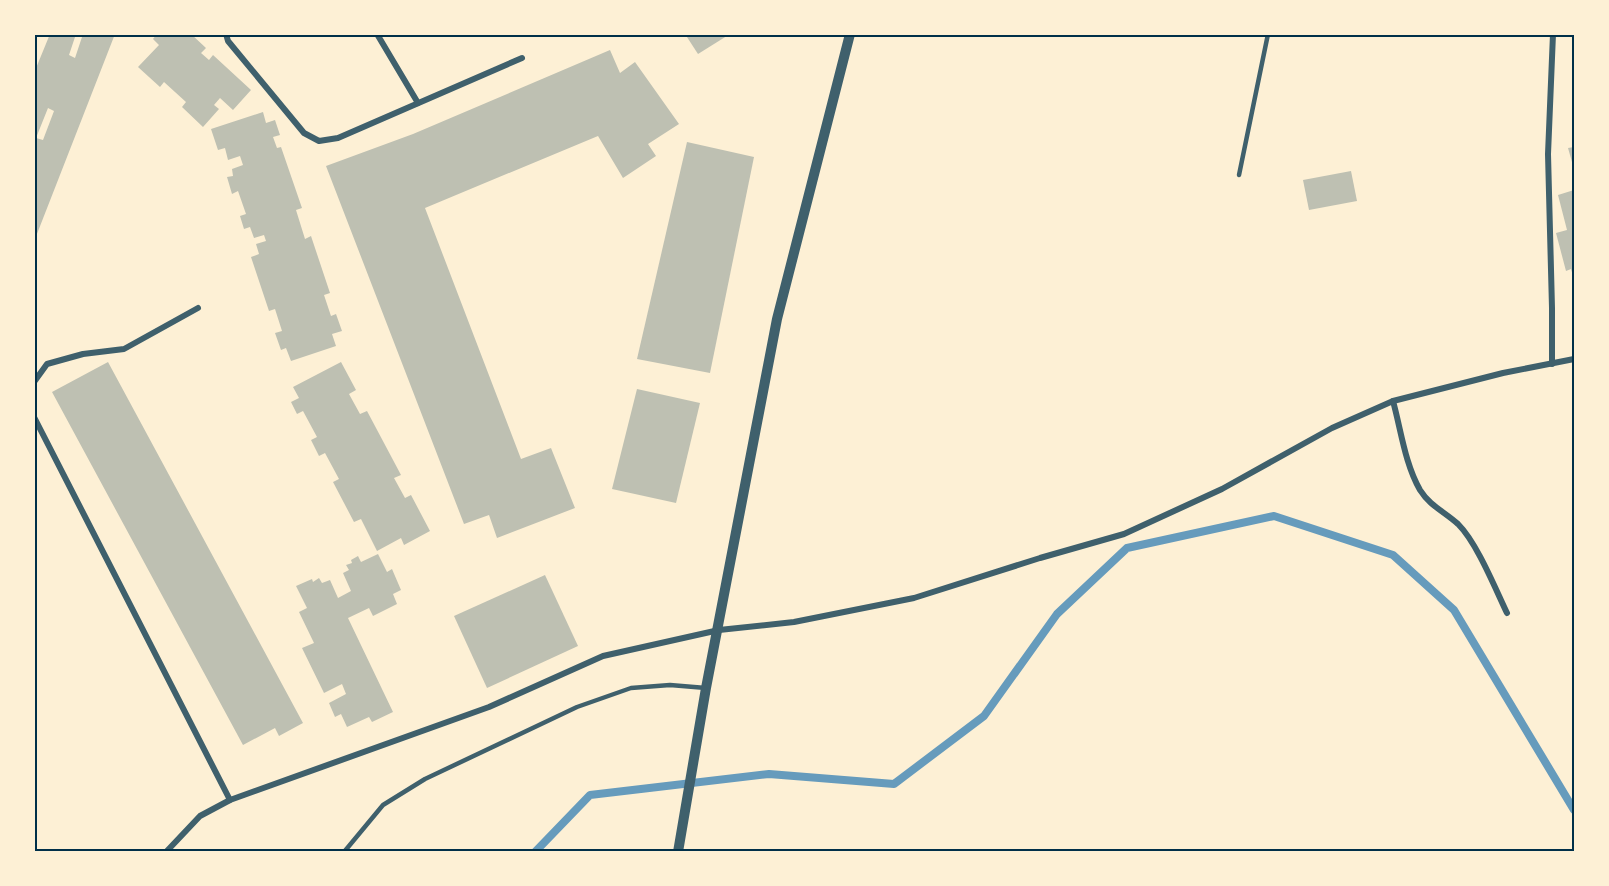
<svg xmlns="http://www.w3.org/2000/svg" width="1609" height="886" viewBox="0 0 1609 886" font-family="Roboto,sans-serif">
<rect width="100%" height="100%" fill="#fdf0d5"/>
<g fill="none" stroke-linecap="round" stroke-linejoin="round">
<!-- stream -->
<path stroke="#669bbc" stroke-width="8" d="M535,852L590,795L769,774L894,784L984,716L1057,614L1127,548L1274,516L1393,555L1454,610L1574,810"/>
</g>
<!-- building -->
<g fill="#bec0b2" fill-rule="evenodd">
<path d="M50,34H76L69,55L75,58L83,34H115L35,239L34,73ZM48,108L54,111L43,140L36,138Z"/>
<path d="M157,34H191L206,48L201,53L209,60L213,55L251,90L233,110L220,98L214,105L219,109L203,127L182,107L186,102L164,82L160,87L138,67L159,45L153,39Z"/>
<path d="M685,34H730L698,54Z"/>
<path d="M610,50L620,73L635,62L679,124L648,144L656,156L623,178L598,136L425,208L521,459L551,448L575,508L497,538L489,515L464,524L326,166L413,134Z"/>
<path d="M263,112L266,123L275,120L280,135L273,137L277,148L281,147L302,208L296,210L305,239L311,236L330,293L324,295L331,316L336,314L342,331L332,334L336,346L291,361L286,348L281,350L275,333L282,331L275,309L269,311L251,257L259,254L256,244L266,241L264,235L254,238L250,227L244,229L240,216L246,214L238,191L232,194L227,177L233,176L232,169L243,165L240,156L228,160L225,148L218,150L211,129Z"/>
<path d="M687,142L754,157L710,373L637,359Z"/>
<path d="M1574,147V169L1568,148Z"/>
<path d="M1351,171L1357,201L1309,210L1303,180Z"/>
<path d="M1574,190V279L1571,269L1566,271L1556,233L1567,230L1558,195Z"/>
<path d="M108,362L303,723L279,736L275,728L243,745L52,392Z"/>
<path d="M341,362L356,390L349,394L360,414L367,411L401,475L394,478L405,498L411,495L430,531L404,545L401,538L377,551L361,519L354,522L333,482L339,479L325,453L319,456L311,440L317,437L303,411L297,414L291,402L299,398L293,387Z"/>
<path d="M637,389L700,403L676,503L612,489Z"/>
<path d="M378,554L387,572L392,569L401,590L393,594L397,604L373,616L369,608L348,618L393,712L372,722L369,717L347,727L341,714L335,717L329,703L346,694L342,684L324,693L302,648L314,643L299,612L307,608L296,586L312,579L313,582L319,578L322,583L330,580L338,598L351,591L343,573L349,570L346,565L352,563L351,560L358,556L361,562Z"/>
<path d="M545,575L578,646L487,688L454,616Z"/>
</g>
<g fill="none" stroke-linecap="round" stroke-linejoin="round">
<!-- service -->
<g stroke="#3f606c" stroke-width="4.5">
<path d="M1239,175L1268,34"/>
<path d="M344,852L383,805L425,779L577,707L631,688L670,685L706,688"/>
</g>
<!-- minor -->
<g stroke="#3f606c" stroke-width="6">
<path d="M226,34L228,41L304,133L319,141L338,138L522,58"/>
<path d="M377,34L418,103"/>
<path d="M1552,364V308L1548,154L1553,34"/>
<path d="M34,382L47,364L83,354L124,349L198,308"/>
<path d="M1393,401C1401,430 1405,464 1420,490C1430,506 1445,512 1458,524C1477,543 1495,588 1507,613"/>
<path d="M34,417L230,800"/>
<path d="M166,852L200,816L230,800L489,707L603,656L719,630L794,622L914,598L1040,558L1124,534L1222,489L1332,428L1393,401L1503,373L1574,359"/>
</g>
<!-- tertiary -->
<path stroke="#3f606c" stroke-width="10" d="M678,852L706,688L777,319L850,34"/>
</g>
<!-- border -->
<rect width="1609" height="886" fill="none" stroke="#fdf0d5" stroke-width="72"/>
<rect x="36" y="36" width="1537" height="814" fill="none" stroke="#003049" stroke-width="2"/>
</svg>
